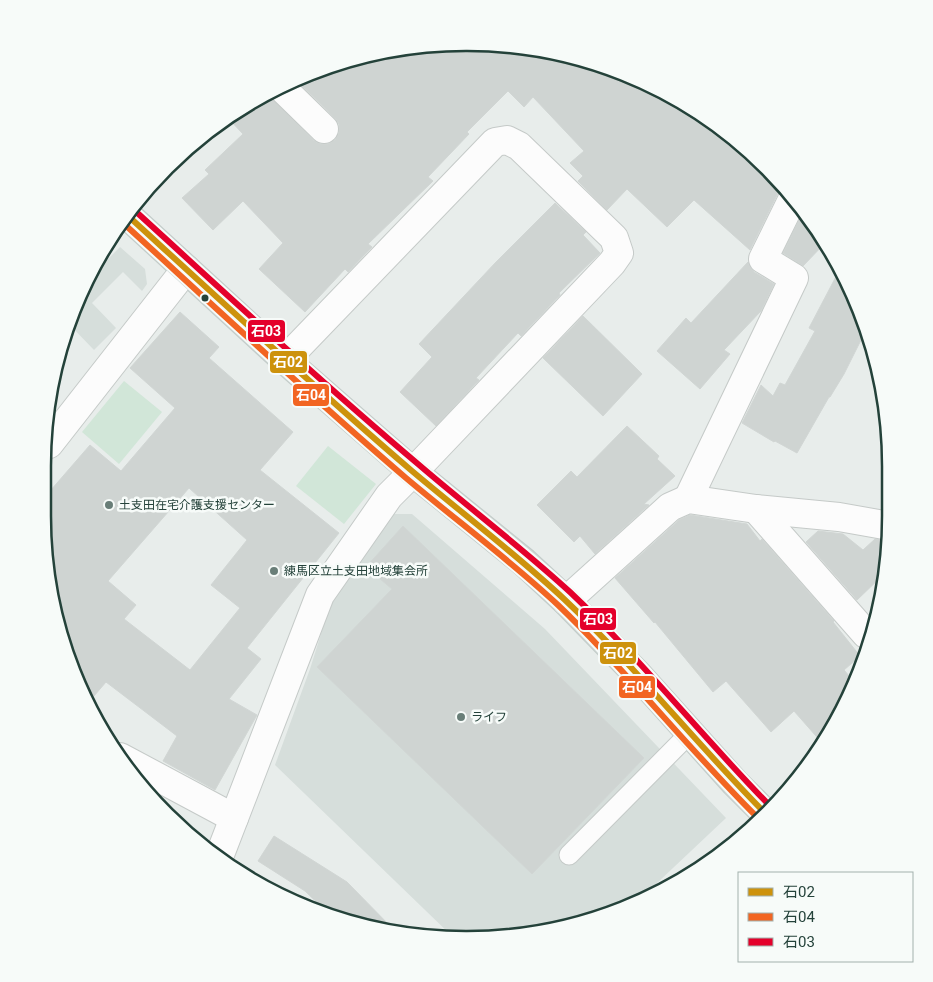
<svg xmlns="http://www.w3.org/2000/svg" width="933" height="982" viewBox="0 0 933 982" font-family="Roboto,'Noto Sans JP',sans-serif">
<rect width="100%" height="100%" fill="#e8edeb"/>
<!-- built -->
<g fill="#d6dedb">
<path d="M120,247L145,269L147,284L142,291L123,272L92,303L116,328L94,350L69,324L85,282Z"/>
<path d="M389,514H412L545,629L726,818L638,901L603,917L522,936L454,938L275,765L310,669L331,602Z"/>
</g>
<!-- green -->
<g fill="#d1e6d8">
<path d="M124,381L162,412L119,464L82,432Z"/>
<path d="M328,446L376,484L344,524L296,486Z"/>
</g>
<!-- building -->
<g fill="#cfd4d2" stroke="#d1d6d4" fill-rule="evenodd">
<path d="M495,43L577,57L652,85L725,131L784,186L779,191L750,250L694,200L667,227L627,189L607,210L578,181L583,176L570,163L584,151L533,97L524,107L508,91L467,132L469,134L428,177L433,181L368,244L372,247L348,272L345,269L305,312L259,269L283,243L243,201L213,230L182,198L209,174L205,170L243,134L228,118L255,99L267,94L313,140L320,144H328L335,140L339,133V124L335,118L296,80L330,65L411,46Z"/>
<path d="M555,203L586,232L583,235L600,253L559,293L560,295L521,336L518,333L476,378L479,380L436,426L400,392L432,357L419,344L496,262Z"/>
<path d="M803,212L825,243L803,266L783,253Z"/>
<path d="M748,262L750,267L754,272L774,284L761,311L724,350L730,354L700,389L657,351L686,318L691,323Z"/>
<path d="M840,269L867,328L844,374L830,397H829L797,453L775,441L774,442L742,423L761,385L773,396L780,383L785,385L815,331L809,328Z"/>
<path d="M180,312L219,347L209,358L293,432L260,470L339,533L247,648L261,659L229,699L257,715L215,790L163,761L177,736L106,682L94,696L75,679L51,598L42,516L44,498L90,445L121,471L175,408L130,368ZM189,488L247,540L211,585L240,608L190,670L124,619L136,605L108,581Z"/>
<path d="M583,316L642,374L603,416L543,358Z"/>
<path d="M627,426L659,456L657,459L675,476L644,504L649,505L595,554L580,536L574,542L537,505L571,471L577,477Z"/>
<path d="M690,515L747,524L760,541L762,539L834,621L833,622L860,656L844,670L855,683L823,744L794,711L771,732L726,681L713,692L655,622L654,623L615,578L679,520Z"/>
<path d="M403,526L644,758L532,874L317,667L392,589L366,567Z"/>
<path d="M818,531L843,534L863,550L875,539L884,540L883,575L857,600L806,542Z"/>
<path d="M274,836L347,882L394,930L332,917L305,891L258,861Z"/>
</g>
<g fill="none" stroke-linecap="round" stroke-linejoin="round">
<!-- lane casing -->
<g stroke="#c5cac8" stroke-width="21">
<path id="lane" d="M569,855L690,733"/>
</g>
<!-- street casing -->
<g stroke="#c5cac8" stroke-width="30">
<g id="street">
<path d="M281,87L324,129"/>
<path d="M49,444L186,269"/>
<path d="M688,499L794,278L763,259L793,198"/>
<path d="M756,509L866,634"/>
<path d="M566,601L670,507L688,499L756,509L839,517L884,525"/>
<path d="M120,757L234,818"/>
<path d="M219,857L320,595L389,496L413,472L612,263L619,253L614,238L519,146L507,140L495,142L285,360"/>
</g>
</g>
<!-- primary casing -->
<g stroke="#c3ccc9" stroke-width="30">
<path id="primary" d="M126,214L285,360L413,472L524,562L566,601L639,676L735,783L767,815"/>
</g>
<!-- lane -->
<use href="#lane" stroke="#fcfcfc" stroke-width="19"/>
<!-- street -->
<use href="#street" stroke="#fcfcfc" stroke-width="28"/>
<!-- primary -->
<use href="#primary" stroke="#cfd7d5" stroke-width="28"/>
<!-- bus-1 casing -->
<g stroke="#f7fbf9" stroke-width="10">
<path id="bus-1" d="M126,214C221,301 315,388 412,471C463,514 516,554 564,599C636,667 697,745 767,815"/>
</g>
<!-- bus-2 casing -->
<g stroke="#f7fbf9" stroke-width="10">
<path id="bus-2" d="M122,222C216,308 309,395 406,478C457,521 510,560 558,605C629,673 690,751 760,820"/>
</g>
<!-- bus-3 casing -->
<g stroke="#f7fbf9" stroke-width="10">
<path id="bus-3" d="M132,208C226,294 320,381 418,464C468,507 521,547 570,592C642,660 703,738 772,808"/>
</g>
<!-- bus-1 -->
<use href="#bus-1" stroke="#cd920c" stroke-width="6"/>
<!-- bus-2 -->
<use href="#bus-2" stroke="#f26522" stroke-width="6"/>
<!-- bus-3 -->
<use href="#bus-3" stroke="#e4002b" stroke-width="6"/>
</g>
<!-- markers -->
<circle fill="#24423a" stroke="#f7fbf9" stroke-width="2" cx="205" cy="298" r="4.5"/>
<g fill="#697e78" stroke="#f7fbf9" stroke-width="2">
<circle cx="109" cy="505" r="5"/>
<circle cx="274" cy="571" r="5"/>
<circle cx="461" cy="717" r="5"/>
</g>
<g text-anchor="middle" stroke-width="5" stroke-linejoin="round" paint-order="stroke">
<!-- poi labels -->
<g font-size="12" fill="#24423a" stroke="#f7fbf9" text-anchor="start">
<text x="119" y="509">土支田在宅介護支援センター</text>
<text x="284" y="575">練馬区立土支田地域集会所</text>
<text x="471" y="721">ライフ</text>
</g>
</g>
<!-- crop -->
<path d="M0 0H933V982H0ZM466 51H467A415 415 0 0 1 882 466V516A415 415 0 0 1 467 931H466A415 415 0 0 1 51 516V466A415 415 0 0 1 466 51Z" fill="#f7fbf9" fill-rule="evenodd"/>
<path fill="none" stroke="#24423a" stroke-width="2.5" d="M466 51H467A415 415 0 0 1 882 466V516A415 415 0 0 1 467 931H466A415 415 0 0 1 51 516V466A415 415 0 0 1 466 51Z"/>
<g stroke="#f7fbf9" stroke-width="2">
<rect x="247" y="319" width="39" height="24" rx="5" fill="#e4002b"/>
<rect x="269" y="350" width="39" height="24" rx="5" fill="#cd920c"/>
<rect x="292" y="383" width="38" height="24" rx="5" fill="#f26522"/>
<rect x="579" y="607" width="38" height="24" rx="5" fill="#e4002b"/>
<rect x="599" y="641" width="38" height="24" rx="5" fill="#cd920c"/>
<rect x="618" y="675" width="38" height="24" rx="5" fill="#f26522"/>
</g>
<g font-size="14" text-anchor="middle" font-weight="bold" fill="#fff">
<text x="266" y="336">石03</text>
<text x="288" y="367">石02</text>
<text x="311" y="400">石04</text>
<text x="598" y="624">石03</text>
<text x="618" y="658">石02</text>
<text x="637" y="692">石04</text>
</g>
<!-- legend -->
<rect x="738" y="872" width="175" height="90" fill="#f7fbf9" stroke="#a3b1ad"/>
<rect x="748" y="888" width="25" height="8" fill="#cd920c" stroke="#a3b1ad"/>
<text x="783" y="897" font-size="15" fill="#24423a">石02</text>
<rect x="748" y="913" width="25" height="8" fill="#f26522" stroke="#a3b1ad"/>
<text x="783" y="922" font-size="15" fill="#24423a">石04</text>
<rect x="748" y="938" width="25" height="8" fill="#e4002b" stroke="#a3b1ad"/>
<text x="783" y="947" font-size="15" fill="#24423a">石03</text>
</svg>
